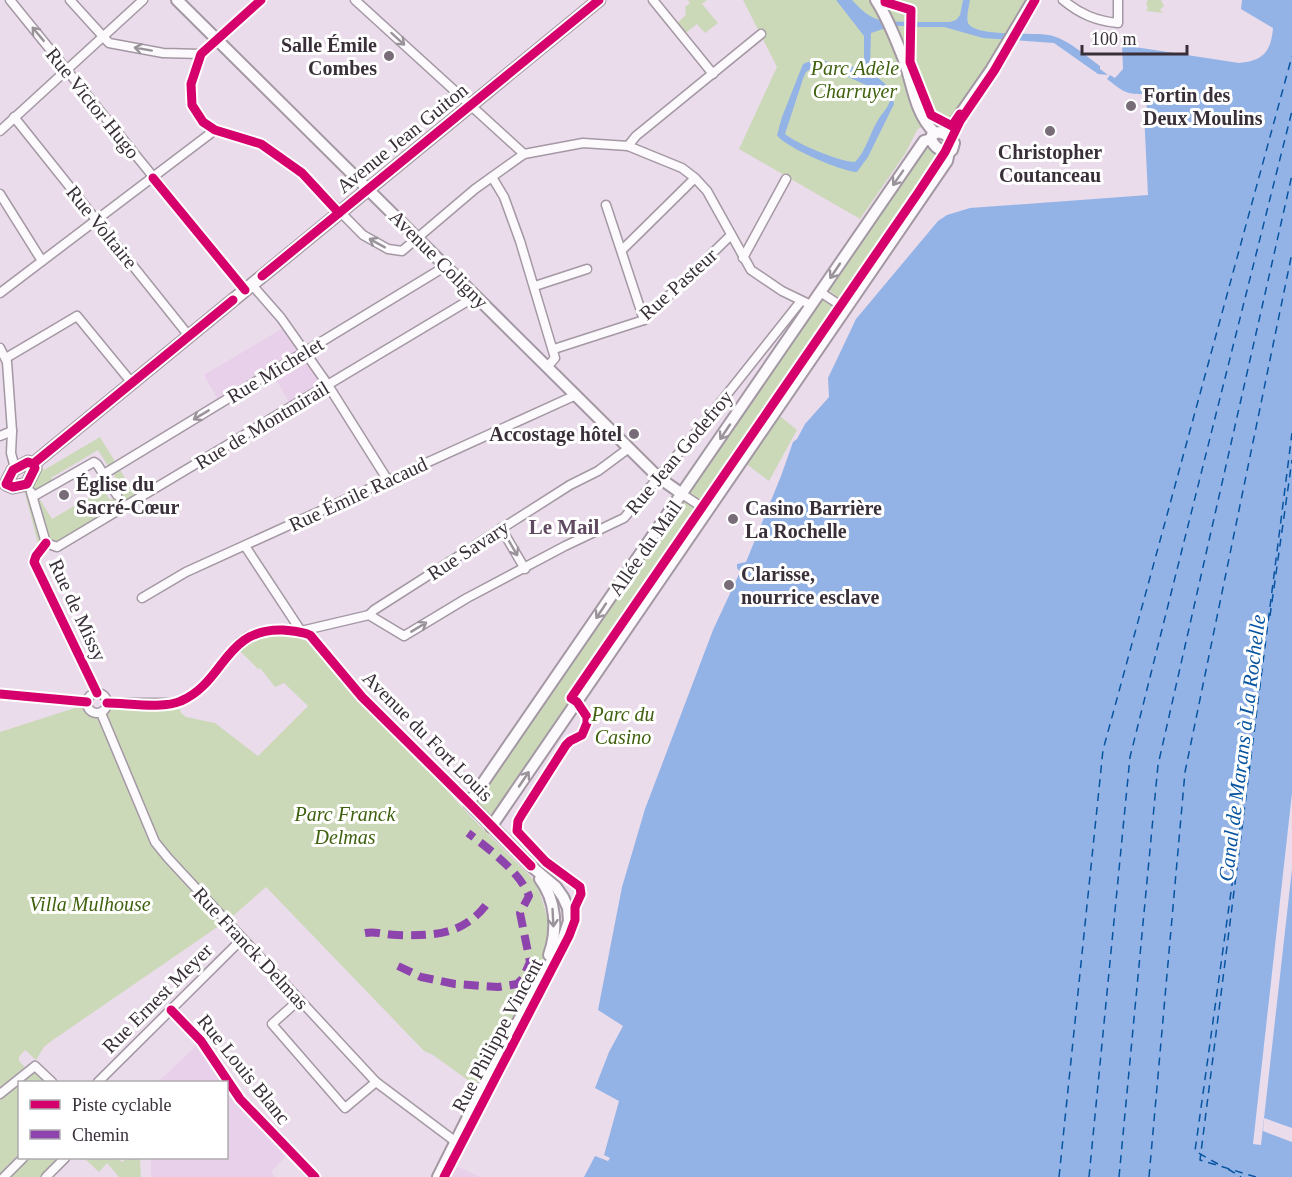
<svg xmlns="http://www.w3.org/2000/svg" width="1292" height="1177" viewBox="0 0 1292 1177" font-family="'Times New Roman',serif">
<rect width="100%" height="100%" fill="#ebdcec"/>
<!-- built -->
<g fill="#e9d0ea">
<path d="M283,328L298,350L217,398L204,375Z"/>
<path d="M304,358L322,384L290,404L274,376Z"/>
<path d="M201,1041L240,1099L290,1152L271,1172L275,1177H151V1158H226V1082H158Z"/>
<path d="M459,1167L480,1177H447L452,1169Z"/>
</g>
<!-- green -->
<g fill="#ccd9b9">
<path d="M688,0H707L702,4L718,23L705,33L697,24L682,36L674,26L686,15L685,7L690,3Z"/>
<path d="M743,0H1030L1006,42L950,124L941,130L927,123L917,130L905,154L860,219L739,149L777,67Z"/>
<path d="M1148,0H1161L1164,6L1160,10L1163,13L1146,11L1148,8L1146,3Z"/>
<path d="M925,145L945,160L844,302L828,290L827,287Z"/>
<path d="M820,298L841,311L707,504L687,491Z"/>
<path d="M775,412L797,430L769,481L741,460Z"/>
<path d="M100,437L138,499L57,547L50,540L37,500L39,498L52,519L103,489L110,500L124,491L98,450L51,478L55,484L34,496L46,543L40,551L24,490L34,484L41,466L44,470Z"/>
<path d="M681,499L703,514L493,819L478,805L475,799Z"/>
<path d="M273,633L297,635L310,642L346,685L395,733L471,817L537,883L548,920L549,940L545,956L483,1075L476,1086L433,1055L424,1051L266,887L232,917L50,1042L44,1047L36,1060L25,1050L19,1057V1061L25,1067L0,1088V732L87,704L90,711L97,714L104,711L107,706L178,703L181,713L186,717L215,723L258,756L308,706L284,683L275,687L260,668L258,669L237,648L243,642Z"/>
<path d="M35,1066L52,1082H20V1158H65L46,1177H0V1094Z"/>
<path d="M84,1158H118L122,1162L128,1158H140L141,1177H119L107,1163L99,1172Z"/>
</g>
<!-- water -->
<g fill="#93b3e6" fill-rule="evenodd">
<path d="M836,0H852C873,23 880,21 909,22L908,26H892L871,33L870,68L876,76L891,89L894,104L868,157L857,172C843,172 784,147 777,135L782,117L803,64L813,60H819L859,68L864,64V36ZM815,66H824L890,96C892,104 882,113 878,120C870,133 866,151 855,162C840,162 797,144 785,134L803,79L806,72Z"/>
<path d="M963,0H970C969,7 966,16 968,23C975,38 1037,31 1053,36C1070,41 1086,56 1100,66V69L1108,75L1098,74L1054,43L983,38L944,27H912L913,22H950L956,20L960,15Z"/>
<path d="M1242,0H1292V1128L1264,1118L1263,1131L1292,1142V1177H584L595,1156L608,1161L610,1158L604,1155L619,1101L595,1088L609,1052L623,1026L598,1010L622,887L645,809L713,630L740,572L737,568V564L746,562L781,476L793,442L797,439L805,424L829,397L828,378L856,319L938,221L947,215L970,208L1148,195L1144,113L1147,108L1145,97L1142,94C1125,95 1120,89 1107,79L1110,75L1115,78L1123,69L1122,45L1239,63C1263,61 1271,52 1273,28L1241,9Z"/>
</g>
<!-- pier -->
<path fill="#ebdcec" d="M1292,793V869L1261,1145L1253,1144Z"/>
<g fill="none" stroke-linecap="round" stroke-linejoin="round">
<!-- ferry -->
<g stroke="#0754a1" stroke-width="1.5" stroke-dasharray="8 6" stroke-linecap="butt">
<path d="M1270,616L1292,460"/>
<path d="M1218,1164L1195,1151L1250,755"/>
<path d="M1228,1169L1241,1177"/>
<path d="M1059,1177L1103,750L1292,56"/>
<path d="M1089,1177L1130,757L1292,111"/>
<path d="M1119,1177L1158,765L1292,175"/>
<path d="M1149,1177L1185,772L1292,253"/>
<path d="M1256,1177L1200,1160L1292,433"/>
</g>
<!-- minor casing -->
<g stroke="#a498a4" stroke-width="11">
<g id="minor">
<path d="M10,0L245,290"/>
<path d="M70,0L109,43L163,53L201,54"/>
<path d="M261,0L201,54L191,84L192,105L203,122L215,130L261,144L302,173L363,235L388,249L402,251L475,189L524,154L583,143L628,146L682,168L695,178L707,191L751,270L782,291L811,305"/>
<path d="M355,0L524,154"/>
<path d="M653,0L713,74"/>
<path d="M1063,0C1080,14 1096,21 1118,23V0"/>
<path d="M14,117L189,336"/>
<path d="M0,131L143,0"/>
<path d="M628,146L636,136L761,34"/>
<path d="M492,177L504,197L520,241L555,358L548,366"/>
<path d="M0,194L42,261"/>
<path d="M606,205L644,320"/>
<path d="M622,250L695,178"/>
<path d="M743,258L786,179"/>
<path d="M252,285L281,318L326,382L387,479"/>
<path d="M535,286L587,269"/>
<path d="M820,292L846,309"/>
<path d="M0,293L215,130"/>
<path d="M0,348L7,362L12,431L11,453L15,468"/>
<path d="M554,349L644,320L731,235"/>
<path d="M6,358L77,316L132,383"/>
<path d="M0,436L12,431"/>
<path d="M104,474L446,266"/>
<path d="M31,492L46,543"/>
<path d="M682,494L708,511"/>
<path d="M34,496L94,462L97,464L117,495"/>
<path d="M501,528L525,569"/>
<path d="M46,543L57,547L476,296"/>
<path d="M46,543L36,556L34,562L97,693"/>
<path d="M245,546L301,631L310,635L362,697L469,803"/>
<path d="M142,598L186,572L576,395"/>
<path d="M369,615L374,610L570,485L598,471L629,448"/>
<circle cx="97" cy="703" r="10"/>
<path d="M0,694L87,702"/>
<path d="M107,703H178L193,694L206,683L240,642L249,636L272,630L301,631L369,615L404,636L467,598L565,546L624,518L705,422L801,301"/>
<path d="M101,713L155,842L168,858L376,1082L456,1142"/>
<path d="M299,1000L272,1024L345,1108L376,1082"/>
<path d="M171,1010L201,1041L240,1099L315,1177"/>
<path d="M98,1082L242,939"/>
<path d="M0,1094L35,1066L52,1082"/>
<path d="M4,1177L23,1158"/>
<path d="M46,1177L65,1158"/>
</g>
</g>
<!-- tertiary casing -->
<g stroke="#a498a4" stroke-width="14">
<g id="tertiary">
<path d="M177,0L658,477L682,494"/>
<path d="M876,0C888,18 896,40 904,60C913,86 915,114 935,133"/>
<path d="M942,133L952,126L991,70L1033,0"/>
<path d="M491,827L923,196L947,161L949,152"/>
<path d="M540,879C556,900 558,930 549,955"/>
<path d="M438,1177L492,1069L562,942L569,921L568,908L563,897L556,887L531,866L469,803L924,141L931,139L932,135L939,132L946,135L954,143L952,150L949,152C940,151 934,147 931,139"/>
</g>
</g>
<!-- secondary casing -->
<g stroke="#a498a4" stroke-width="15">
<g id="secondary">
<path d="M28,462L33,464L35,468L27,484L13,487L6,484L13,470Z"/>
<path d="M33,464L599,0"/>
</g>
</g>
<!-- minor -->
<use href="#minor" stroke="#fcfafc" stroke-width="8"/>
<!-- tertiary -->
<use href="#tertiary" stroke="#fcfafc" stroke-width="10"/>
<!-- secondary -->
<use href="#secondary" stroke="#fcfafc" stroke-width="12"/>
<!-- quiet -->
<g stroke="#8e44ad" stroke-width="8" stroke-dasharray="15 8" stroke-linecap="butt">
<path d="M365,933C376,931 386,935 397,935C433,936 463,935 486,905"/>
<path d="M398,966L421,977L455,984L498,987L517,984L523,978L530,962L520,913L529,896C520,872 488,848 468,833"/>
</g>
<!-- cycleway casing -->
<g stroke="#fff" stroke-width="13">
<g id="cycleway">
<path d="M261,0L201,54L191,84L192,105L203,122L215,130L261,144L302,173L339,213"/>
<path d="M885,0V2L911,10L910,62L931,115L952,126L960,114"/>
<path d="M153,178L245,290"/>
<path d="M262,276L599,0"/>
<path d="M28,462L33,464L35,468L27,484L13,487L6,484L13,470Z"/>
<path d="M33,464L233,300"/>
<path d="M46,543L36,556L34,562L97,693"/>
<path d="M0,694L87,702"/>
<path d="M107,703C127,703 164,709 181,701C225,682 224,628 283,630C293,631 301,631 310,635L362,697L473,807L531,866"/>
<path d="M171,1010L201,1041L240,1099L315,1177"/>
<path d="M444,1177L569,936L575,920V907L581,894L580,887L546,862L517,831L518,821L522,814L566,745L570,741L582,735L587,723V717L577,702L571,698L918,193L945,152L960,121L994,71L1035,0"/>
</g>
</g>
<!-- cycleway -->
<use href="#cycleway" stroke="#d6006c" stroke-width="9"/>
</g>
<!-- one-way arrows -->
<defs><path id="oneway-shaft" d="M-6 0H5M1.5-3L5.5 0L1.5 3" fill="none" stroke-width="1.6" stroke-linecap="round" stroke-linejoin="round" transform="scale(1.5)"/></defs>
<g stroke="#9a949a">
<use href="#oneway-shaft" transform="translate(38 34) rotate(-130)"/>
<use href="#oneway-shaft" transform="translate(398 39) rotate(42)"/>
<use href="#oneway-shaft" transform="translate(143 49) rotate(-170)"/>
<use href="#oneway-shaft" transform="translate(898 178) rotate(125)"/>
<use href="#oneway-shaft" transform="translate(377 243) rotate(-151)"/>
<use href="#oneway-shaft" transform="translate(835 271) rotate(124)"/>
<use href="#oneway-shaft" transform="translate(201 415) rotate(149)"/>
<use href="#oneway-shaft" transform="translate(725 432) rotate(124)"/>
<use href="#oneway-shaft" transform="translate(513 548) rotate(60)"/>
<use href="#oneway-shaft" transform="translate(601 611) rotate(124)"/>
<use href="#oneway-shaft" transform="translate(419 627) rotate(-31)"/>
<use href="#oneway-shaft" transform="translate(524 779) rotate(-56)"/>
<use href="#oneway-shaft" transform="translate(553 918) rotate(87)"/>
</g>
<!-- markers -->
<g fill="#776c78" stroke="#fff" stroke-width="2">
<circle cx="389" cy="56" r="6"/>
<circle cx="1131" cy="106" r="6"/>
<circle cx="1050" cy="131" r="6"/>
<circle cx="634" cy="434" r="6"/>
<circle cx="64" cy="495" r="6"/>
<circle cx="733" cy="519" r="6"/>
<circle cx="729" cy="585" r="6"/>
</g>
<g text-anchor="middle" stroke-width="6" stroke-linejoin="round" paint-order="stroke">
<!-- poi labels -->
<g font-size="20" font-weight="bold" fill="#392f39" stroke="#fff" text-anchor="start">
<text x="377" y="52" text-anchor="end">Salle Émile<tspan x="377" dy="23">Combes</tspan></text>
<text x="1143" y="102">Fortin des<tspan x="1143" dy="23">Deux Moulins</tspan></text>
<text x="1050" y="159" text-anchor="middle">Christopher<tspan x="1050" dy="23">Coutanceau</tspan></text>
<text x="622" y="441" text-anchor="end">Accostage hôtel</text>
<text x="76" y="491">Église du<tspan x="76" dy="23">Sacré-Cœur</tspan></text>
<text x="745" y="515">Casino Barrière<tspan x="745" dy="23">La Rochelle</tspan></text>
<text x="741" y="581">Clarisse,<tspan x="741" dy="23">nourrice esclave</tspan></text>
</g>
<!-- park labels -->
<g font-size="20" font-style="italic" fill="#3f610e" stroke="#fff">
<text x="855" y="75">Parc Adèle<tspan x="855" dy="23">Charruyer</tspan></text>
<text x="623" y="721">Parc du<tspan x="623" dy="23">Casino</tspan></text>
<text x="345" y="821">Parc Franck<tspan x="345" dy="23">Delmas</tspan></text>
<text x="90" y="911">Villa Mulhouse</text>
</g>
<!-- street labels -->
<g font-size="20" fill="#392f39" stroke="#fff">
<text transform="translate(93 103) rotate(51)" y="7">Rue Victor Hugo</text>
<text transform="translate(402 138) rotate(-39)" y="7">Avenue Jean Guiton</text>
<text transform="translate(102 227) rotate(51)" y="7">Rue Voltaire</text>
<text transform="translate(439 259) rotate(45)" y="7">Avenue Coligny</text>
<text transform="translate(678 284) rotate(-42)" y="7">Rue Pasteur</text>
<text transform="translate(275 370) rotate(-31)" y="7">Rue Michelet</text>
<text transform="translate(262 425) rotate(-31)" y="7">Rue de Montmirail</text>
<text transform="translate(679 452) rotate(-50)" y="7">Rue Jean Godefroy</text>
<text transform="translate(358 494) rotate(-25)" y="7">Rue Émile Racaud</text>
<text transform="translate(645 548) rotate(-55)" y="7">Allée du Mail</text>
<text transform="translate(468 550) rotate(-33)" y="7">Rue Savary</text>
<text transform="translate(78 610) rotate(65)" y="7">Rue de Missy</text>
<text transform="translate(428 736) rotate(45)" y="7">Avenue du Fort Louis</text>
<text transform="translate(251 948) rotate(47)" y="7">Rue Franck Delmas</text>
<text transform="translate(157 998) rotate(-45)" y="7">Rue Ernest Meyer</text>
<text transform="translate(497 1035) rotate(-62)" y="7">Rue Philippe Vincent</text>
<text transform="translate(244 1069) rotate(51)" y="7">Rue Louis Blanc</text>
</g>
<!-- neighbourhood labels -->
<g font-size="21" font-weight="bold" fill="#604a61" stroke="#fff">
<text x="564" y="534">Le Mail</text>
</g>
<!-- water labels -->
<g font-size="21" font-style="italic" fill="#0754a1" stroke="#fff">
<text transform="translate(1242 748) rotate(-83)" y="7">Canal de Marans à La Rochelle</text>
</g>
</g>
<!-- legend -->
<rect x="18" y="1081" width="210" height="78" fill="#ffffff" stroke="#b0acb0" stroke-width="1.5"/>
<rect x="30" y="1100" width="30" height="9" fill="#d6006c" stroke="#b0acb0" stroke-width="1.5"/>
<text x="72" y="1111" font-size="18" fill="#392f39">Piste cyclable</text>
<rect x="30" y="1130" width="30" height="9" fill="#8e44ad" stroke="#b0acb0" stroke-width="1.5"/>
<text x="72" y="1141" font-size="18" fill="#392f39">Chemin</text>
<!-- scale -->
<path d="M1082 45v9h105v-9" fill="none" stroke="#392f39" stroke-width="3"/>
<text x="1091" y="45" font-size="18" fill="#392f39" stroke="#ffffff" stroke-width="4.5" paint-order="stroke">100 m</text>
</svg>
